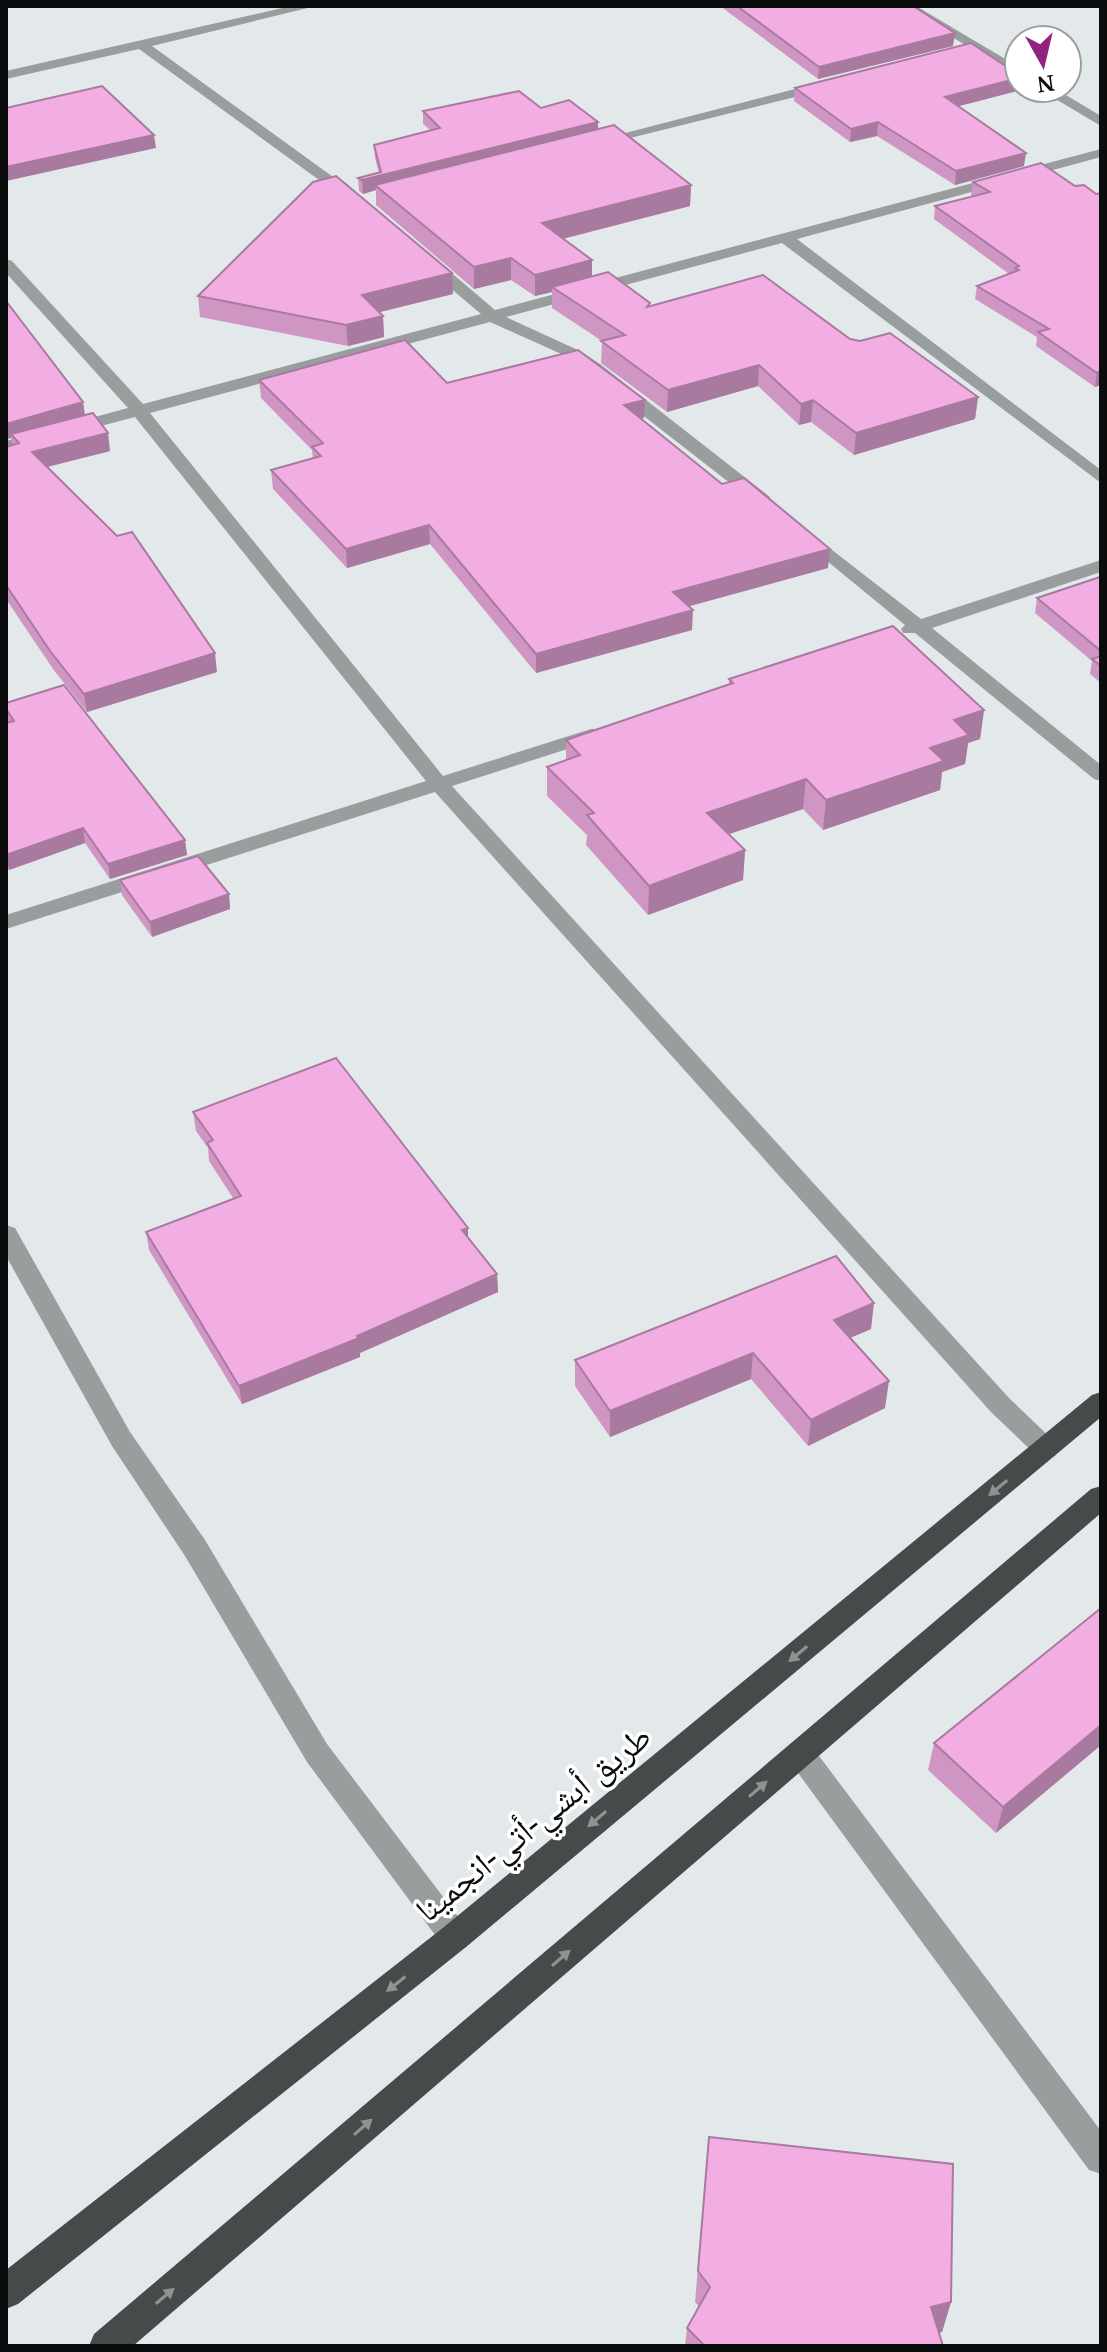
<svg xmlns="http://www.w3.org/2000/svg" width="1107" height="2352" viewBox="0 0 1107 2352" font-family="'Noto Serif','Noto Naskh Arabic',serif">
<rect width="100%" height="100%" fill="#e3e9eb"/>
<g fill="none" stroke-linecap="round" stroke-linejoin="round">
<!-- street -->
<g fill="#9a9d9d" fill-rule="evenodd">
<path d="M291,6H316L152,46L358,195V201H348L139,49L6,79V71Z"/>
<path d="M900,6H916L1019,67V77Z"/>
<path d="M826,81L831,82V88L594,147L587,143Z"/>
<path d="M1037,88H1054L1101,116V126Z"/>
<path d="M1101,149V157L797,239L1101,470V483L782,243L506,317L580,351L600,364L770,497V505H758L568,357L490,322L150,413L443,776L591,729H605L608,733L605,737L452,786L1009,1398L1055,1442L1059,1449L1055,1456L1046,1460L1037,1456L991,1412L435,792L6,929V915L426,781L135,417L6,451V441L128,408L6,273V259L12,261L143,404L481,314L422,264V258H434L495,310Z"/>
<path d="M805,529L921,619L1101,560V572L932,628L1101,765V781L1094,779L915,633H903L901,629L905,625L799,538V530Z"/>
<path d="M6,1225L15,1228L130,1432L205,1540L327,1744L466,1927L470,1937L466,1947L455,1951L444,1947L307,1762L185,1556L112,1446L6,1256Z"/>
<path d="M800,1740L810,1744L1101,2131V2174L1089,2170L790,1762L785,1753L790,1744Z"/>
</g>
<!-- highway -->
<g fill="#454a4b" fill-rule="evenodd">
<path d="M1101,1392V1417L466,1947L18,2304L6,2309V2270L444,1927L1092,1395Z"/>
<path d="M1101,1486V1513L133,2346H89L94,2334L1091,1489Z"/>
</g>
</g>
<!-- wall -->
<g fill="#d096c3">
<path d="M720,6H913L953,46L818,79Z"/>
<path d="M795,88L1021,90L959,106L1024,166L955,185L877,136L850,142L794,101Z"/>
<path d="M541,108L598,129L691,185L690,206L563,239L592,260V276L650,306L850,339L978,397L975,419L854,455L811,422L799,425L758,386L667,412L601,363L602,341L552,308V292L535,296L511,280L474,289L376,205V190L363,194L359,191L358,178L379,173L375,158L374,145L430,130L423,124V111Z"/>
<path d="M973,182L1075,186L1096,194L1101,193V385L1095,387L1036,346L1037,337L975,299L977,286L1009,274L934,219L935,206L973,196L971,195Z"/>
<path d="M453,294L379,312L383,316L384,337L348,346L200,317L198,296Z"/>
<path d="M6,301L83,402L85,415L110,451L47,467L217,672L87,712L53,669L6,599V447L13,445L11,438L6,439Z"/>
<path d="M259,380L447,383L644,418L641,419L828,568L688,606L692,630L536,673L430,544L347,568L273,489L271,470L313,458L312,450L261,398Z"/>
<path d="M1101,578V683L1090,674L1092,661L1035,613L1037,598Z"/>
<path d="M729,679L984,710L980,739L968,743L965,764L942,772L940,790L823,830L803,809L729,834L745,850L743,880L648,915L586,845L587,835L547,796V767L566,760V740L729,685Z"/>
<path d="M6,703L185,840L187,855L110,879L85,843L9,870L6,866V723H8L6,720Z"/>
<path d="M120,880L229,894L230,909L152,937L122,895Z"/>
<path d="M193,1112L468,1238L497,1274L498,1292L360,1353V1357L242,1404L149,1250L146,1232L233,1198L209,1161L208,1148L196,1131Z"/>
<path d="M871,1329L850,1338L885,1408L808,1446L751,1379L610,1437L575,1386V1360Z"/>
<path d="M1101,1608V1745L996,1833L928,1770L934,1743Z"/>
<path d="M709,2137L951,2302L942,2332L939,2333L943,2346H685L687,2328L699,2307L695,2302Z"/>
</g>
<!-- shaded-wall -->
<g fill="#a97a9f">
<path d="M955,33L953,46L818,79L819,67Z"/>
<path d="M1019,78V88H1021V90L944,110L945,97Z"/>
<path d="M598,122V135L375,185L376,190L363,194L362,180Z"/>
<path d="M878,122L877,136L850,142L851,129Z"/>
<path d="M154,135L156,148L6,181V167Z"/>
<path d="M1026,153L1024,166L955,185L956,171Z"/>
<path d="M691,185L690,206L542,244V223Z"/>
<path d="M511,258V280L474,289V267Z"/>
<path d="M592,260V281L552,287V292L535,296V275Z"/>
<path d="M452,273L453,294L364,316L362,295Z"/>
<path d="M383,316L384,337L348,346L346,325Z"/>
<path d="M759,365L758,386L667,412L668,390Z"/>
<path d="M1101,371V385L1095,387L1097,373Z"/>
<path d="M978,397L975,419L854,455L856,433Z"/>
<path d="M645,400L644,418L624,424V405Z"/>
<path d="M813,400L811,422L799,425L801,404Z"/>
<path d="M83,402L85,417L11,434V438L6,439V424Z"/>
<path d="M108,433L110,451L35,470L32,452Z"/>
<path d="M429,525L430,544L347,568L346,549Z"/>
<path d="M830,549L828,568L672,611L673,592Z"/>
<path d="M693,610L692,630L536,673V654Z"/>
<path d="M215,653L217,672L87,712L84,694Z"/>
<path d="M984,710L980,739L968,743L965,764L942,772L940,790L823,830L826,800L930,748L954,720Z"/>
<path d="M806,779L803,809L706,842L707,813Z"/>
<path d="M83,828L85,843L9,870L6,855Z"/>
<path d="M185,840L187,855L110,879L108,864Z"/>
<path d="M745,850L743,880L648,915L649,886Z"/>
<path d="M229,894L230,909L152,937L150,922Z"/>
<path d="M468,1228V1246L462,1230Z"/>
<path d="M497,1274L498,1292L360,1353V1357L242,1404L239,1386L357,1336Z"/>
<path d="M874,1303L871,1329L831,1346L834,1320Z"/>
<path d="M753,1353L751,1379L610,1437V1411Z"/>
<path d="M889,1381L885,1408L808,1446L811,1420Z"/>
<path d="M1101,1725V1745L996,1833L1003,1807Z"/>
<path d="M951,2302L942,2332L923,2337L931,2307Z"/>
</g>
<!-- building -->
<g fill="#f2aee3" stroke="#a97a9f" stroke-width="2">
<path d="M737,6H913L955,33L819,67Z"/>
<path d="M971,43L1019,75V78L945,97L1026,153L956,171L878,122L851,129L795,88Z"/>
<path d="M102,86L154,135L6,167V108Z"/>
<path d="M519,91L541,108L569,100L598,122L362,180L358,178L381,172L374,145L440,128L423,111Z"/>
<path d="M614,125L691,185L542,223L592,260L535,275L511,258L474,267L375,185Z"/>
<path d="M1041,163L1075,186L1084,185L1096,194L1101,193V371L1097,373L1038,332L1049,329L977,286L1019,270L1015,268L1019,266L935,206L990,192L973,182Z"/>
<path d="M336,176L452,273L362,295L383,316L346,325L198,296L313,182Z"/>
<path d="M608,272L650,303L647,307L763,275L850,339L860,341L890,333L978,397L856,433L813,400L801,404L759,365L668,390L601,341L625,335L552,287Z"/>
<path d="M6,301L83,402L6,424Z"/>
<path d="M405,340L447,383L578,350L645,400L624,405L722,484L744,478L830,549L673,592L693,610L536,654L429,525L346,549L271,470L321,456L312,447L323,443L259,380Z"/>
<path d="M93,413L108,433L32,452L117,536L132,532L215,653L84,694L50,651L6,585V447L19,443L11,434Z"/>
<path d="M1100,577L1101,578V651L1037,598Z"/>
<path d="M893,626L984,710L954,720L969,735L930,748L944,761L826,800L806,779L707,813L745,850L649,886L587,815L594,813L547,767L580,755L566,740L733,683L729,679Z"/>
<path d="M1101,656V666L1092,659Z"/>
<path d="M64,685L185,840L108,864L83,828L6,855V723L14,721L6,709V703Z"/>
<path d="M198,856L229,894L150,922L120,880Z"/>
<path d="M336,1058L468,1228L462,1230L497,1274L357,1336L359,1338L239,1386L146,1232L241,1196L207,1143L213,1140L193,1112Z"/>
<path d="M836,1256L874,1303L834,1320L889,1381L811,1420L753,1353L610,1411L575,1360Z"/>
<path d="M1101,1608V1725L1003,1807L934,1743Z"/>
<path d="M709,2137L953,2164L951,2302L931,2307L943,2346H703L704,2345L687,2328L710,2287L698,2271Z"/>
</g>
<!-- one-way arrows -->
<defs><path id="oneway-solid" d="M-6-.8H1V-3.2L6.5 0L1 3.2V.8H-6Z" transform="scale(2)"/></defs>
<g fill="#8f9293">
<use href="#oneway-solid" transform="translate(998 1488) rotate(140)"/>
<use href="#oneway-solid" transform="translate(798 1654) rotate(140)"/>
<use href="#oneway-solid" transform="translate(758 1789) rotate(-41)"/>
<use href="#oneway-solid" transform="translate(597 1819) rotate(140)"/>
<use href="#oneway-solid" transform="translate(561 1958) rotate(-41)"/>
<use href="#oneway-solid" transform="translate(396 1984) rotate(142)"/>
<use href="#oneway-solid" transform="translate(363 2127) rotate(-41)"/>
<use href="#oneway-solid" transform="translate(165 2296) rotate(-40)"/>
</g>
<g text-anchor="middle" stroke-width="7" stroke-linejoin="round" paint-order="stroke">
<!-- near-street labels -->
<g font-size="34" fill="#0a0c0d" stroke="#fff">
<text transform="translate(533 1823) rotate(-39)" y="12">طريق أبشي-أتي-انجمينا</text>
</g>
</g>
<!-- border -->
<rect width="1107" height="2352" fill="none" stroke="#0a0c0d" stroke-width="16"/>
<!-- north arrow -->
<g transform="translate(1043 64) rotate(172)"><circle r="38" fill="#ffffff" stroke="#9d9e9e" stroke-width="2"/>
<path d="M0-6L14 30L0 20L-14 30Z" fill="#922182"/>
<text y="-12" font-size="22" font-weight="bold" text-anchor="middle" fill="#0a0c0d">N</text>
</g>
</svg>
